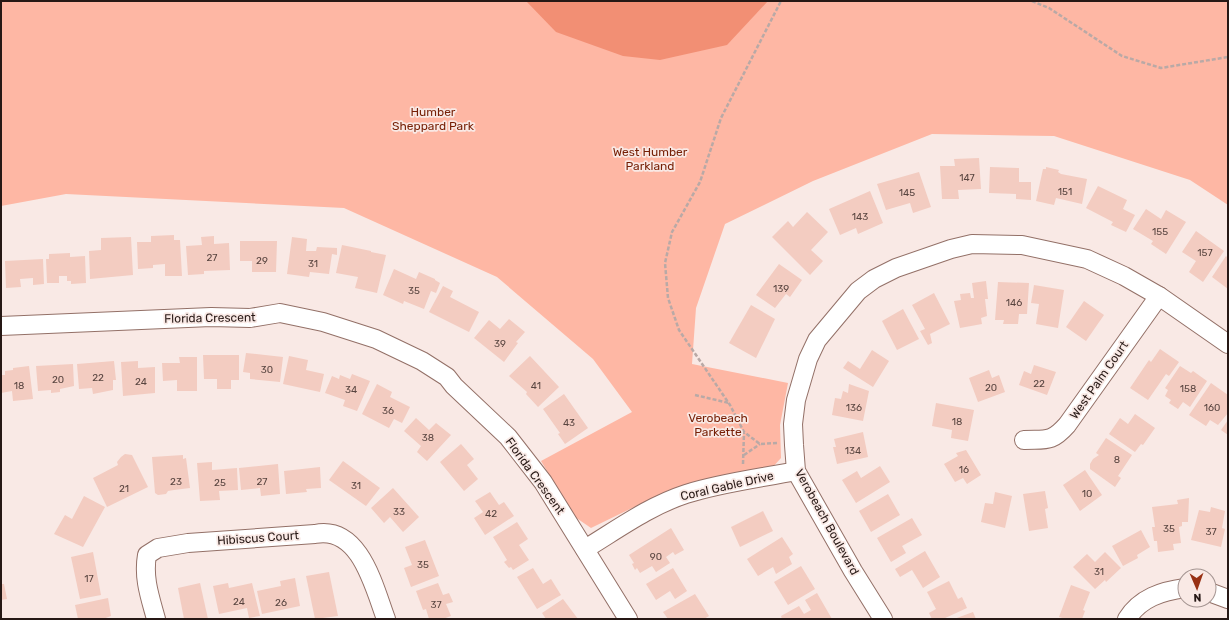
<svg xmlns="http://www.w3.org/2000/svg" width="1229" height="620" viewBox="0 0 1229 620" font-family="Rubik,sans-serif">
<rect width="100%" height="100%" fill="#f9e9e5"/>
<!-- green -->
<path fill="#feb7a4" d="M1,1H1228V205L1190,180L1054,136L932,134L813,181L725,224L696,308L692,364L788,383L780,425L781,458L770,470L669,490L591,528L575,517L541,461L632,412L593,359L497,277L344,208L66,194L1,206Z"/>
<!-- water -->
<path fill="#f28f74" d="M526,1H768L727,45L660,60L623,56L556,32Z"/>
<!-- building -->
<g fill="#f3ccc1">
<path d="M979,158L981,189L958,190L959,199H942L940,166H955L954,159Z"/>
<path d="M990,167L1019,168V182H1031V200L1016,199V194L989,193Z"/>
<path d="M1046,167L1059,170L1058,172L1061,174L1087,179L1082,204L1056,198L1054,205L1036,201L1043,169H1046Z"/>
<path d="M919,172L931,207L913,213L910,203L886,210L877,184Z"/>
<path d="M1098,186L1127,200L1123,209L1135,215L1126,232L1111,225L1113,222L1086,208Z"/>
<path d="M870,191L883,223L858,234L856,228L840,235L829,209Z"/>
<path d="M1146,209L1161,219L1166,210L1186,222L1166,254L1151,244L1153,241L1133,229Z"/>
<path d="M807,212L828,232L811,250L823,261L810,275L772,237L788,221L793,227Z"/>
<path d="M1196,231L1224,251L1203,282L1189,272L1196,261L1182,252Z"/>
<path d="M174,235V240H180L182,276H165V264L153,265V268L138,269L137,242H151V236Z"/>
<path d="M214,236V244L229,243L230,270L204,271V274L188,275L186,246L202,245L201,237Z"/>
<path d="M131,237L133,275L90,279L89,251L101,250V238Z"/>
<path d="M292,237L307,239L306,251H316L317,247L337,248V255L332,254L329,274L310,272L309,277L287,274Z"/>
<path d="M240,241H277L276,272H252V261H240Z"/>
<path d="M342,245L371,251V252L386,255L377,293L355,288L358,277L336,273Z"/>
<path d="M70,253V257L85,256L86,283L71,284V281H67V276H59V283H47L46,259H49V254Z"/>
<path d="M1226,256L1228,258V289L1212,277Z"/>
<path d="M43,259L44,284L33,285V278L20,279L21,287L6,288L5,261Z"/>
<path d="M779,264L802,280L790,297L786,294L775,308L756,295Z"/>
<path d="M394,269L416,279L419,272L435,279V280L440,283L436,293L431,291L424,309L404,301L403,304L383,295Z"/>
<path d="M986,281L988,299H985L987,316L981,318L982,324L960,328L954,301L961,300L960,294L970,293L971,298H974L972,283Z"/>
<path d="M998,282L1029,283L1027,314H1019L1018,324H1003L1004,320H995Z"/>
<path d="M1034,285L1064,290L1058,328L1036,324L1039,304L1031,303Z"/>
<path d="M443,286L453,291L450,297L479,312L469,332L429,312Z"/>
<path d="M934,293L950,324L930,334L932,343L928,345L920,331L925,329L912,305Z"/>
<path d="M1084,301L1104,315L1086,341L1066,327Z"/>
<path d="M751,305L775,319L756,358L729,343Z"/>
<path d="M903,309L919,339L897,350L882,321Z"/>
<path d="M509,319L525,332L516,342L518,343L504,362L474,338L489,320L500,329Z"/>
<path d="M1160,349L1179,362L1169,376L1166,374L1148,400L1130,388L1149,360L1151,362Z"/>
<path d="M872,350L889,361L873,387L843,368L848,361L860,369Z"/>
<path d="M246,353L283,357L280,382L250,379V373L243,372Z"/>
<path d="M203,355H239V380H231V389H217V379H204Z"/>
<path d="M289,356L308,360L306,370L324,374L320,392L283,384Z"/>
<path d="M530,356L559,387L538,407L526,394L527,392L509,376Z"/>
<path d="M179,357H197V391H177V380L163,381L162,363H180Z"/>
<path d="M114,361L116,380H113V390L93,394L92,388L79,389L77,364Z"/>
<path d="M138,361V368L155,367V393L123,396L121,362Z"/>
<path d="M73,364L74,386L60,389V392L51,393V390L38,391L36,366Z"/>
<path d="M1034,365L1056,372L1047,395L1019,385L1024,371L1031,374Z"/>
<path d="M29,366L33,399L13,401L12,391L1,393V375H5V371L13,370V368Z"/>
<path d="M1180,366L1191,373L1193,371L1207,381L1190,407L1183,402L1178,409L1169,403L1171,400L1165,396L1168,390L1165,388Z"/>
<path d="M989,370L992,378L999,375L1005,392L978,402L969,378Z"/>
<path d="M352,374L370,381L357,411L343,406L345,400L325,393L332,376L339,379L340,375L350,379Z"/>
<path d="M1211,383L1228,395V413L1218,425L1210,420L1206,426L1189,415Z"/>
<path d="M377,384L392,392L390,397L410,407L402,423L394,419L389,428L362,414Z"/>
<path d="M849,384L869,391L863,421L832,415L835,398L841,399L843,391L848,393Z"/>
<path d="M564,394L588,428L565,444L558,434L560,433L543,409Z"/>
<path d="M936,403L974,410L968,441L951,438L952,430L932,426Z"/>
<path d="M1135,414L1155,428L1143,445L1141,444L1135,452L1109,434L1120,418L1128,424Z"/>
<path d="M416,418L429,430L436,423L451,435L427,461L417,452L421,446L404,431Z"/>
<path d="M1228,420V435L1221,430Z"/>
<path d="M863,432L868,457L837,464L833,447H836L834,439Z"/>
<path d="M1106,438L1132,455L1118,476L1121,478L1115,487L1090,469V464L1093,459L1099,455L1096,453Z"/>
<path d="M461,444L474,459L467,465L478,479L464,491L440,462Z"/>
<path d="M966,450L981,475L967,484L963,478L955,482L944,464L958,456L956,453Z"/>
<path d="M125,454L132,455L148,487L107,507L93,478L118,465L117,462L121,457Z"/>
<path d="M183,455V459L186,458L190,488L174,490L168,491L166,494L158,495L155,493L152,457Z"/>
<path d="M343,461L380,488L366,506L329,480Z"/>
<path d="M212,462V470L237,468L238,490L219,491L220,500L200,501L197,463Z"/>
<path d="M278,464L280,494L261,496L260,488L241,490L239,468Z"/>
<path d="M880,466L890,482L856,503L842,480L857,471L861,478Z"/>
<path d="M320,467L321,488L306,489L307,492L286,494L284,471Z"/>
<path d="M1085,470L1102,495L1080,511L1063,485Z"/>
<path d="M393,488L419,517L403,532L390,517L384,523L371,508Z"/>
<path d="M1045,491L1048,508L1045,509L1048,528L1029,531L1023,494Z"/>
<path d="M490,492L499,505L504,502L514,516L485,535L474,518L483,512L475,501Z"/>
<path d="M995,492L1012,496L1005,528L981,522L985,503L993,504Z"/>
<path d="M888,494L900,515L871,532L859,511Z"/>
<path d="M84,496L105,507L83,547L54,534L65,515L72,519Z"/>
<path d="M1189,498L1188,522H1182V526L1179,527L1181,543L1173,544L1174,550L1158,552L1157,541H1154L1152,527H1155L1152,507L1178,504L1177,500Z"/>
<path d="M1211,507L1225,511L1222,528L1225,529L1221,547L1191,540L1199,510L1210,512Z"/>
<path d="M763,511L773,531L740,547L731,527Z"/>
<path d="M912,518L922,535L902,546L906,553L891,562L877,538Z"/>
<path d="M517,522L528,539L519,545L529,560L513,570L511,567L509,568L504,562L507,560L493,537Z"/>
<path d="M671,528L684,550L675,555L673,552L666,557L670,563L656,572L652,566L640,573L637,568L635,570L632,564L634,563L629,555Z"/>
<path d="M1141,530L1150,547L1137,555L1138,558L1123,566L1112,546Z"/>
<path d="M782,537L793,554L789,557L792,564L776,574L773,567L758,576L747,559Z"/>
<path d="M425,540L439,576L411,587L404,568L412,565L405,547Z"/>
<path d="M925,551L940,577L923,588L912,570L900,577L895,569Z"/>
<path d="M93,552L101,595L80,599L71,557Z"/>
<path d="M1105,552L1121,568L1106,582L1105,580L1095,589L1073,567L1087,554L1095,562Z"/>
<path d="M801,566L815,589L788,605L774,582Z"/>
<path d="M533,568L543,584L551,579L561,595L537,609L517,577Z"/>
<path d="M673,568L687,591L675,599L670,591L656,600L646,584Z"/>
<path d="M329,572L338,616L315,619L306,576Z"/>
<path d="M295,578L300,606L262,614L257,591L281,586L280,581Z"/>
<path d="M949,581L958,599L962,597L967,608L943,619H932L929,613L936,609L927,592Z"/>
<path d="M200,583L208,619H184L178,588Z"/>
<path d="M228,583L229,588L252,583L260,616L249,618L247,608L219,614L213,586Z"/>
<path d="M438,583L443,595L449,593L453,602L446,604L451,616L443,619H429L426,609L423,610L416,591Z"/>
<path d="M1,584H4L7,599L1,600Z"/>
<path d="M1071,585L1090,592L1083,610L1085,611L1082,619H1066L1059,617Z"/>
<path d="M817,593L832,619H782L781,616L799,606L804,614L811,610L805,600Z"/>
<path d="M695,594L709,616L704,619H668L663,612Z"/>
<path d="M108,598L111,616L103,619H78L75,605Z"/>
<path d="M563,599L578,619H546L542,613Z"/>
<path d="M973,612L976,619H954Z"/>
</g>
<g fill="none" stroke-linecap="round" stroke-linejoin="round">
<!-- street casing -->
<g stroke="#937067" stroke-width="20">
<g id="street">
<path d="M1,326L211,317L250,318L280,313L323,322L376,339L422,361L447,377L454,386L508,437L543,482L628,619"/>
<path d="M1024,440C1046,439 1051,443 1067,425L1159,296"/>
<path d="M585,549C618,529 649,506 686,494C720,483 761,478 796,471"/>
<path d="M1209,592L1228,599"/>
<path d="M156,619C150,597 143,578 147,555L158,548L188,543L315,534C360,525 374,587 386,619"/>
<path d="M883,619L853,571L796,471L794,445L793,424L796,400L808,359L817,340L858,291L874,279L896,268L951,249L972,244L1022,245L1087,259L1124,276L1159,296L1228,344"/>
<path d="M1127,619C1140,598 1162,591 1185,588"/>
</g>
</g>
<!-- path -->
<g stroke="#b9a9a6" stroke-width="2.5" stroke-dasharray="4 2" stroke-linecap="butt">
<path d="M1032,1L1049,8L1122,56L1161,68L1228,57"/>
<path d="M695,395L729,403"/>
<path d="M777,443L760,444L744,432L730,405L679,330L668,298L665,263L672,232L700,182L721,118L781,1"/>
<path d="M744,455L760,444"/>
<path d="M743,464L744,433"/>
</g>
<!-- street -->
<use href="#street" stroke="#fff" stroke-width="18"/>
</g>
<g text-anchor="middle" stroke-width="3.5" stroke-linejoin="round" paint-order="stroke">
<!-- number labels -->
<g font-size="10" fill="#594540">
<text x="967" y="181">147</text>
<text x="1065" y="195">151</text>
<text x="907" y="196">145</text>
<text x="860" y="220">143</text>
<text x="1160" y="235">155</text>
<text x="1205" y="256">157</text>
<text x="212" y="261">27</text>
<text x="262" y="264">29</text>
<text x="313" y="267">31</text>
<text x="781" y="292">139</text>
<text x="414" y="294">35</text>
<text x="1014" y="306">146</text>
<text x="500" y="347">39</text>
<text x="267" y="373">30</text>
<text x="98" y="381">22</text>
<text x="58" y="383">20</text>
<text x="141" y="385">24</text>
<text x="1039" y="387">22</text>
<text x="19" y="389">18</text>
<text x="536" y="389">41</text>
<text x="991" y="391">20</text>
<text x="1188" y="392">158</text>
<text x="351" y="393">34</text>
<text x="854" y="411">136</text>
<text x="1212" y="411">160</text>
<text x="388" y="414">36</text>
<text x="957" y="425">18</text>
<text x="569" y="426">43</text>
<text x="428" y="441">38</text>
<text x="853" y="454">134</text>
<text x="1117" y="463">8</text>
<text x="964" y="473">16</text>
<text x="176" y="485">23</text>
<text x="262" y="485">27</text>
<text x="220" y="486">25</text>
<text x="356" y="489">31</text>
<text x="124" y="492">21</text>
<text x="1087" y="497">10</text>
<text x="399" y="515">33</text>
<text x="491" y="517">42</text>
<text x="1169" y="532">35</text>
<text x="1211" y="535">37</text>
<text x="656" y="560">90</text>
<text x="423" y="568">35</text>
<text x="1099" y="575">31</text>
<text x="89" y="582">17</text>
<text x="239" y="605">24</text>
<text x="281" y="606">26</text>
<text x="436" y="608">37</text>
</g>
<!-- park labels -->
<g font-size="12" fill="#761f05" stroke="#f9e9e5">
<text x="433" y="116">Humber<tspan x="433" dy="14">Sheppard Park</tspan></text>
<text x="650" y="156">West Humber<tspan x="650" dy="14">Parkland</tspan></text>
<text x="718" y="422">Verobeach<tspan x="718" dy="14">Parkette</tspan></text>
</g>
<!-- street labels -->
<g font-size="12" fill="#261815" stroke="#f9e9e5">
<text transform="translate(210 318) rotate(-1)" y="4">Florida Crescent</text>
<text transform="translate(1099 380) rotate(-55)" y="4">West Palm Court</text>
<text transform="translate(535 476) rotate(54)" y="4">Florida Crescent</text>
<text transform="translate(727 486) rotate(-13)" y="4">Coral Gable Drive</text>
<text transform="translate(827 522) rotate(61)" y="4">Verobeach Boulevard</text>
<text transform="translate(258 538) rotate(-4)" y="4">Hibiscus Court</text>
</g>
</g>
<!-- border -->
<rect width="1229" height="620" fill="none" stroke="#261815" stroke-width="4"/>
<!-- north arrow -->
<g transform="translate(1197 588) rotate(178)"><circle r="19" fill="#f9e9e5" stroke="#a59592"/>
<path d="M0-3L7 15L0 10L-7 15Z" fill="#983013"/>
<text y="-6" font-size="11" font-weight="bold" text-anchor="middle" fill="#261815">N</text>
</g>
</svg>
